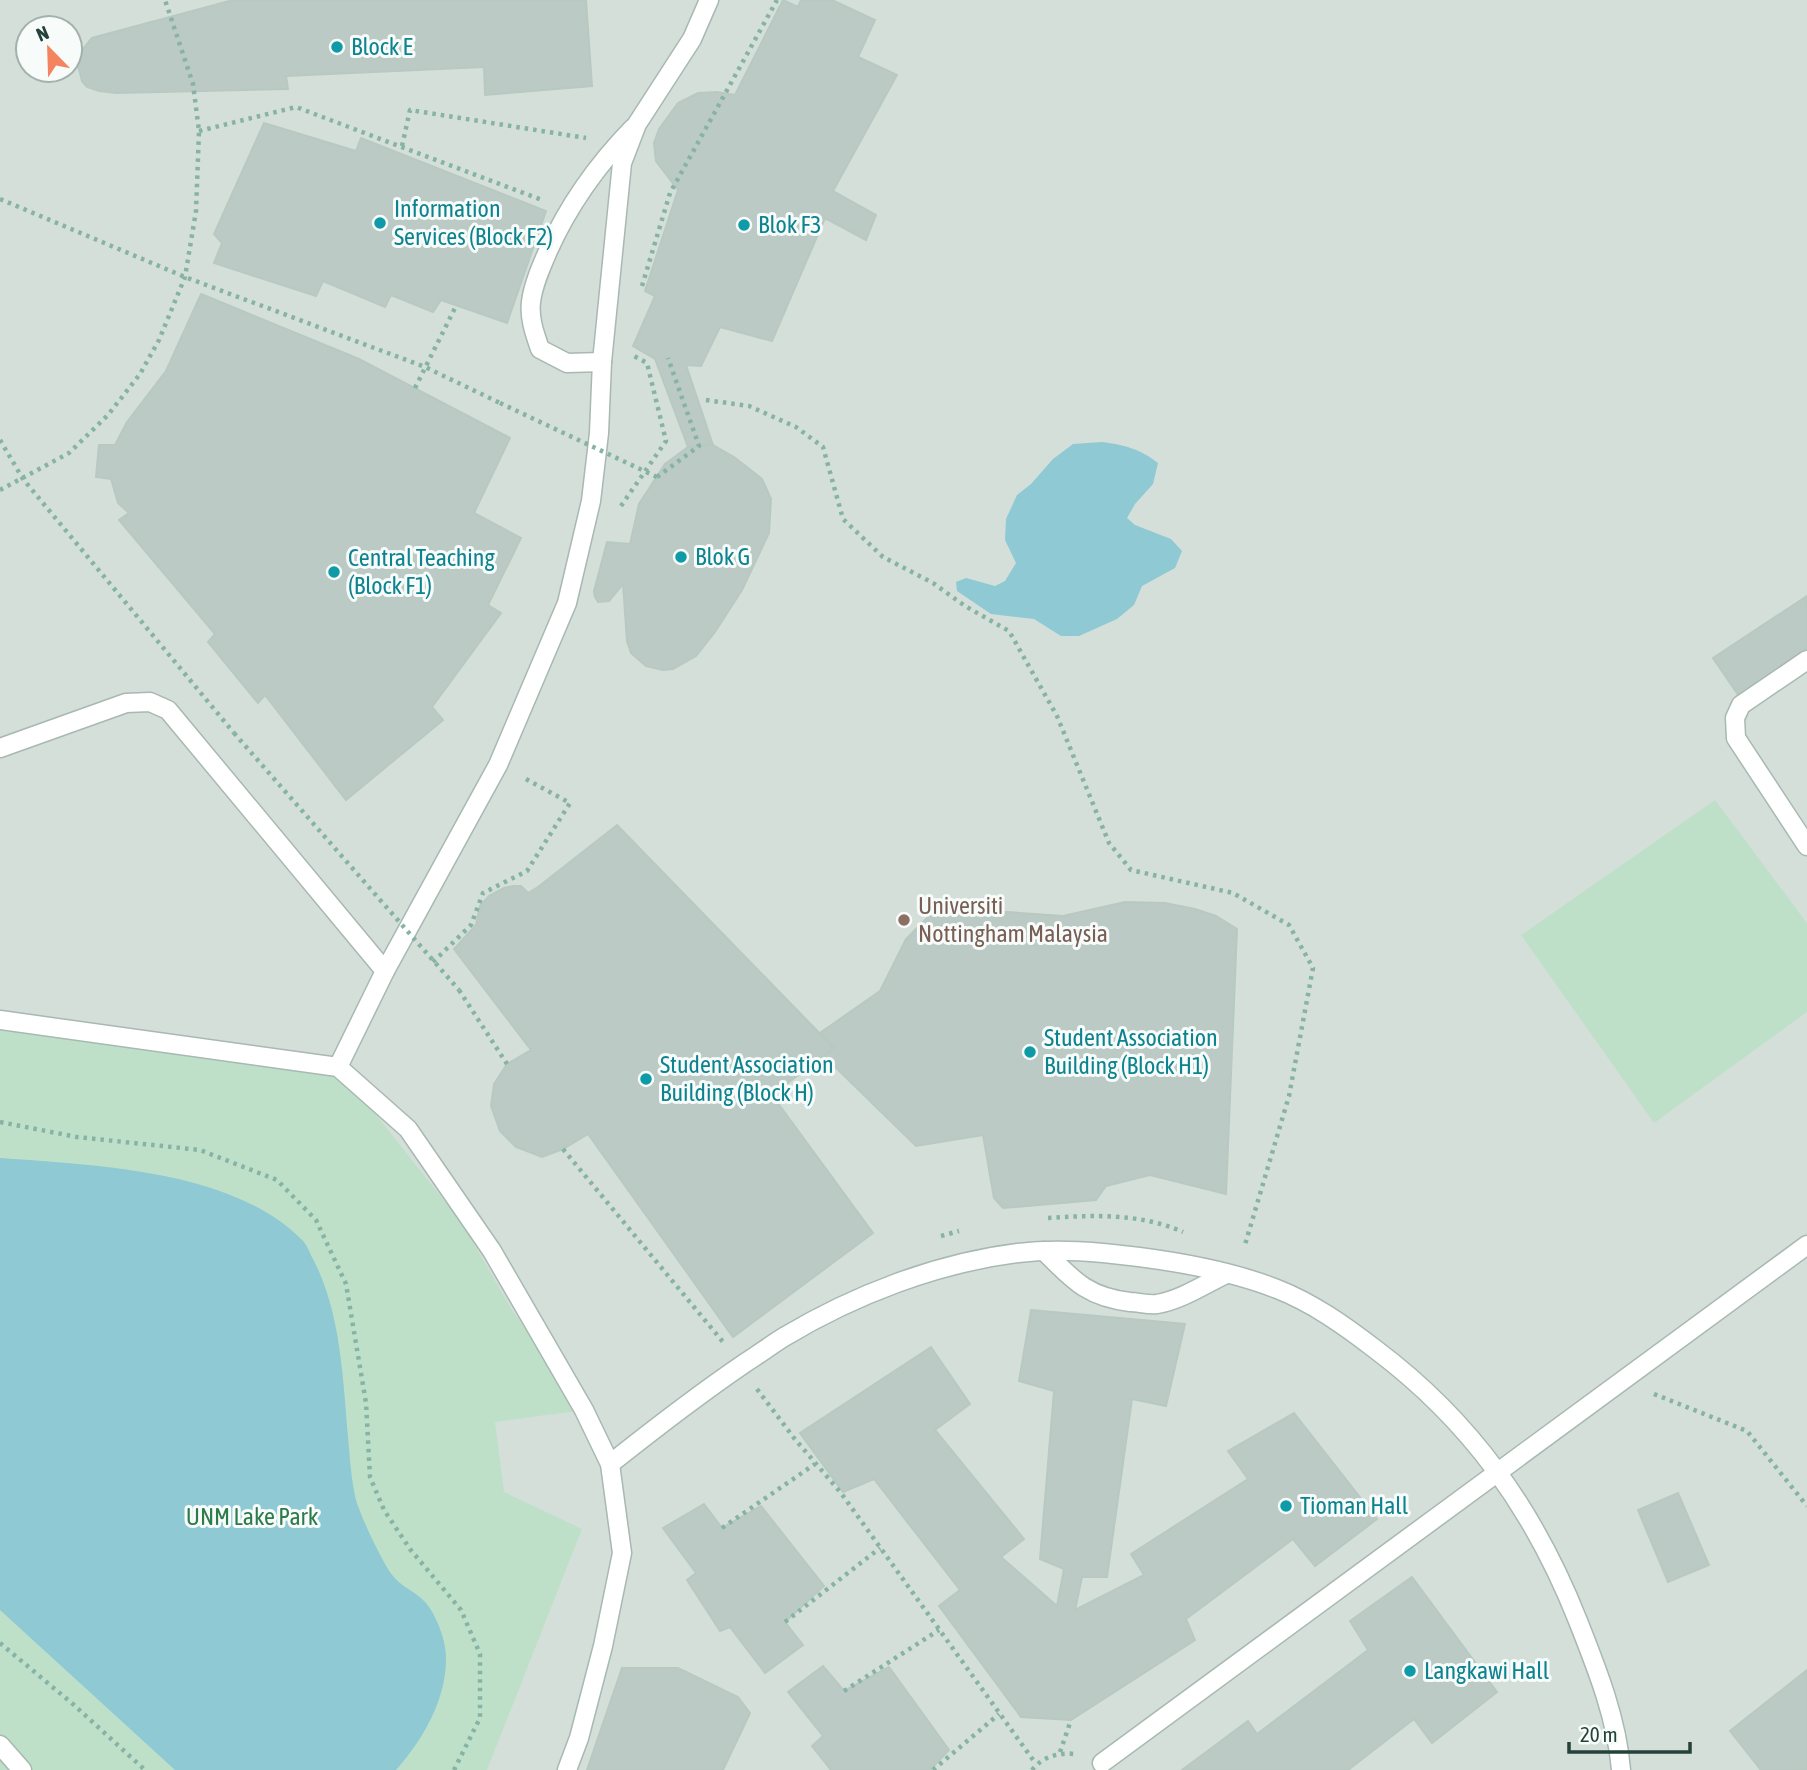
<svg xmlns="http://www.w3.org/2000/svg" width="1807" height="1770" viewBox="0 0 1807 1770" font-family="'Asap Condensed',sans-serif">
<rect width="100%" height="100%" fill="#e6efeb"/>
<!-- built -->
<path fill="#d4dfda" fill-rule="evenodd" d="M0,0H1807V1770H0ZM28,28H70V70H28Z"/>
<!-- green -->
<g fill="#bfe0c8">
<path d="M1715,800L1807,923V1012L1654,1123L1521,935Z"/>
<path d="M0,1020L338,1067L462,1223L512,1310L584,1410L495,1422L504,1492L582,1529L487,1770H0Z"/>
</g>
<!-- water -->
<g fill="#8ec9d4">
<path d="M1102,442C1125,445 1140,449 1158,463L1153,484L1135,504L1127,518L1135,525L1171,539L1182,551L1175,568L1142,586L1134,605L1117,619L1079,636H1061L1034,619L991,614L957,591L956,582L966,578L995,586L1005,581L1016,563L1005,540L1006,519L1017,495L1031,484L1053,459L1073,444Z"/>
<path d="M0,1158C92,1165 231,1169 301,1239C307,1244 310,1254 314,1261C341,1314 343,1379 348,1437C350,1458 351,1479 356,1500C361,1517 382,1562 393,1576C401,1587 417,1592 426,1603C436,1615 446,1640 446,1657C447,1698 423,1740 396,1770H175L0,1610Z"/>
</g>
<!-- building -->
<g fill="#bbcac4" stroke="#b8c9c2" stroke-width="2">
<path d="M233,0H586L592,86L485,95L484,67L286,76L288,89L116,93L99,91L87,87L82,81L78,65L79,54L92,38Z"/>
<path d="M783,0L798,7L801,0H832L875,20L858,57L897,75L833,191L876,215L866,240L825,218L772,341L720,327L701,366L686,365L713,445L688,447L655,359L633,346L655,296L645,291L678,190L656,161L654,143L659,129L678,103L698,93L717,92L735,95Z"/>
<path d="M264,123L356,151L361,138L546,211L507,323L441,300L433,312L391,295L385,307L323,281L316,296L214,263L222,243L214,234Z"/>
<path d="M201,294L359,359L510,438L474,513L521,538L488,605L501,613L432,707L443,720L346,800L265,695L258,703L208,642L215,634L119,520L129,513L118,503L111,479L96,477L99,445H115L127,422L166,371Z"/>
<path d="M713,445L734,457L762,479L771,499L769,533L742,590L715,632L696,656L673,669L663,670L646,666L631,653L627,641L623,584L609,601L598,602L595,597L594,591L607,542L630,544L639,504L665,464L688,447Z"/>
<path d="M1807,596V650L1739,696L1713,658Z"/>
<path d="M617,825L834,1048L772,1095L873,1233L733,1337L588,1134L563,1149L542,1157L516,1147L500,1131L491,1106L494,1084L507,1064L531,1050L454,949L476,925L480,906L489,896L504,888L513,886H521L528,893L538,887Z"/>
<path d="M1125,902L1165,903L1195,909L1216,916L1237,929L1226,1194L1150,1175L1106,1186L1096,1200L1003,1208L994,1198L983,1135L916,1146L824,1056L834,1048L820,1033L880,991L906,939L930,915L965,909L1063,916Z"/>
<path d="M1031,1310L1185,1324L1166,1406L1132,1399L1107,1577H1082L1075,1610L1144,1575L1131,1554L1248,1479L1228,1451L1294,1413L1377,1519L1315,1566L1293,1539L1186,1619L1195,1640L1071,1720L1021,1717L939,1606L960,1590L874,1479L843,1492L800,1433L931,1347L970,1404L935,1430L1024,1539L1001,1557L1057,1606L1064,1569L1040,1559L1054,1391L1019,1381Z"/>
<path d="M1678,1493L1709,1565L1668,1582L1638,1510Z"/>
<path d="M704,1504L722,1528L761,1506L824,1586L785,1622L803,1645L765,1673L730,1627L720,1631L687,1580L696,1573L663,1528Z"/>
<path d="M1412,1577L1497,1692L1432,1743L1414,1719L1348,1770H1182L1248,1721L1257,1734L1368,1650L1350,1621Z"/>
<path d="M823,1666L844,1691L889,1667L949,1750L930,1770H831L812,1746L823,1736L788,1692Z"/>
<path d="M622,1668H678L738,1697L750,1713L723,1770H587Z"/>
<path d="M1807,1670V1770H1761L1730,1731Z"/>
</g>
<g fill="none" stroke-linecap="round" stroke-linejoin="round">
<!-- service casing -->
<g stroke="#a8b8b2" stroke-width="21">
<g id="service">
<path d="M602,362L567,363L540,349C535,334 529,319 531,302C533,285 541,267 548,251C569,204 597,165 633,128"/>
<path d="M1807,660L1741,705L1735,718L1736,738L1807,846"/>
<path d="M0,748L126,703L150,702L168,710L385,971"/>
<path d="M0,1020L338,1067L408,1129L492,1251L584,1410L610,1464L622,1553L603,1646L579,1738L567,1770"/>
<path d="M338,1067L385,971L498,765L567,603L591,501L599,433L602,362L622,163L637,124L692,39L709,0"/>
<path d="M1044,1251C1073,1280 1087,1297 1130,1302C1138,1302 1148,1305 1157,1304C1181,1300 1205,1284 1226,1274"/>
<path d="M610,1464C654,1429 698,1395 745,1363C758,1355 771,1345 784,1337C854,1295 937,1263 1018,1253C1059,1248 1099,1252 1139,1257C1185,1263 1234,1272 1277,1289C1313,1303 1345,1326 1375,1349C1471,1421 1534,1510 1578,1621C1597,1669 1617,1719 1621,1770"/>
<path d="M0,1745L22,1770"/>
<path d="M1102,1763L1807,1245"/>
</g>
</g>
<!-- path -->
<g stroke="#86b3a5" stroke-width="4.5" stroke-dasharray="3.5 5" stroke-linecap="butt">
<path d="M199,131L296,107L542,200"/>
<path d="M402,146L410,110L586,138"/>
<path d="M0,199L185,277L425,367L500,403"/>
<path d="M642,286L670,193L777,0"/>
<path d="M415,388L456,306"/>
<path d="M706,400L749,406L796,427L823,447L843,519L883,557L933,583L965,606L1009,631L1057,716L1109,843L1131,870L1233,893L1289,925L1313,968L1289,1096L1244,1248"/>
<path d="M0,440L23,479L234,733"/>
<path d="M657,477L699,446L668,358"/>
<path d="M0,490L69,453L108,415L140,374L159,340L185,277L196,211L199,131L193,84L165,0"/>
<path d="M621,506L666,441L647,363L632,355"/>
<path d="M433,962L471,925L483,893L527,871L570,803L524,778"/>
<path d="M459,990L507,1064"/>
<path d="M0,1122L77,1137L200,1150L277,1180L316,1220L346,1284L366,1403L370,1477L384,1510L410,1549L461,1610L480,1654V1718L454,1770"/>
<path d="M563,1149L723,1342"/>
<path d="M1048,1218C1093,1215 1140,1213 1183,1232"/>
<path d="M941,1236L959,1231"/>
<path d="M757,1389L794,1438L841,1493L1036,1764"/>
<path d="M1654,1394L1747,1431L1807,1506"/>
<path d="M722,1528L815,1464"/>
<path d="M785,1622L880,1548"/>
<path d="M0,1643L74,1705L145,1770"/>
<path d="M844,1691L939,1630"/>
<path d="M1060,1752L1071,1720"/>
<path d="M933,1770L999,1714"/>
<path d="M1032,1770C1042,1757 1059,1752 1074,1754"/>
</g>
<!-- service -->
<use href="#service" stroke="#fff" stroke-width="18"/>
<!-- path-bridge -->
<g stroke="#86b3a5" stroke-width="4.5" stroke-dasharray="3.5 5" stroke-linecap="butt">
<path d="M500,403L657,477"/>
<path d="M234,733L459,990"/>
</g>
</g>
<!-- markers -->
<g fill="#0f9aa8" stroke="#f7fbf9" stroke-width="2.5">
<circle cx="337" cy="47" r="7"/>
<circle cx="380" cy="223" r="7"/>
<circle cx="744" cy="225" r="7"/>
<circle cx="681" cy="557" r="7"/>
<circle cx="334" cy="572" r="7"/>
<circle cx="1030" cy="1052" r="7"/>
<circle cx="646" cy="1079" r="7"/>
<circle cx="1286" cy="1506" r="7"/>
<circle cx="1410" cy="1671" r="7"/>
</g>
<circle fill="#8d6e63" stroke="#f7fbf9" stroke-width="2.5" cx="904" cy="920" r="7"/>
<g text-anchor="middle" stroke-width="6" stroke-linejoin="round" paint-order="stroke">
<!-- culture labels -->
<g font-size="24" fill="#0d838f" stroke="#f7fbf9" text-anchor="start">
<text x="351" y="55">Block E</text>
<text x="394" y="217">Information<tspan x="394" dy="28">Services (Block F2)</tspan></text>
<text x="758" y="233">Blok F3</text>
<text x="695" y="565">Blok G</text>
<text x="348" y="566">Central Teaching<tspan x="348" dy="28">(Block F1)</tspan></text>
<text x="1044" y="1046">Student Association<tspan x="1044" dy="28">Building (Block H1)</tspan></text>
<text x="660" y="1073">Student Association<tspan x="660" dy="28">Building (Block H)</tspan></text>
<text x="1300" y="1514">Tioman Hall</text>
<text x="1424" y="1679">Langkawi Hall</text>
</g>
<!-- education labels -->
<g font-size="24" fill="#785e54" stroke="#f7fbf9" text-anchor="start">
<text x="918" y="914">Universiti<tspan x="918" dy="28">Nottingham Malaysia</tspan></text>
</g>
<!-- park labels -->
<g font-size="24" fill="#2d7a4b" stroke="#f7fbf9">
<text x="252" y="1525">UNM Lake Park</text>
</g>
</g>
<!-- north arrow -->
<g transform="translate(49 49) rotate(337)"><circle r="33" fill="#f7fbf9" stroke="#a3b1ad" stroke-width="2"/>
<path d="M0-5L12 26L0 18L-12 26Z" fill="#f4845f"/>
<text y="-10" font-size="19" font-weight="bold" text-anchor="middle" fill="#24423a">N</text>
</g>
<!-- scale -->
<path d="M1569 1742v10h121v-10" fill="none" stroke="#24423a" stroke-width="3.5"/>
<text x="1580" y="1742" font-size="21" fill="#24423a" stroke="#f7fbf9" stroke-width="5" paint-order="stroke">20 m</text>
</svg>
